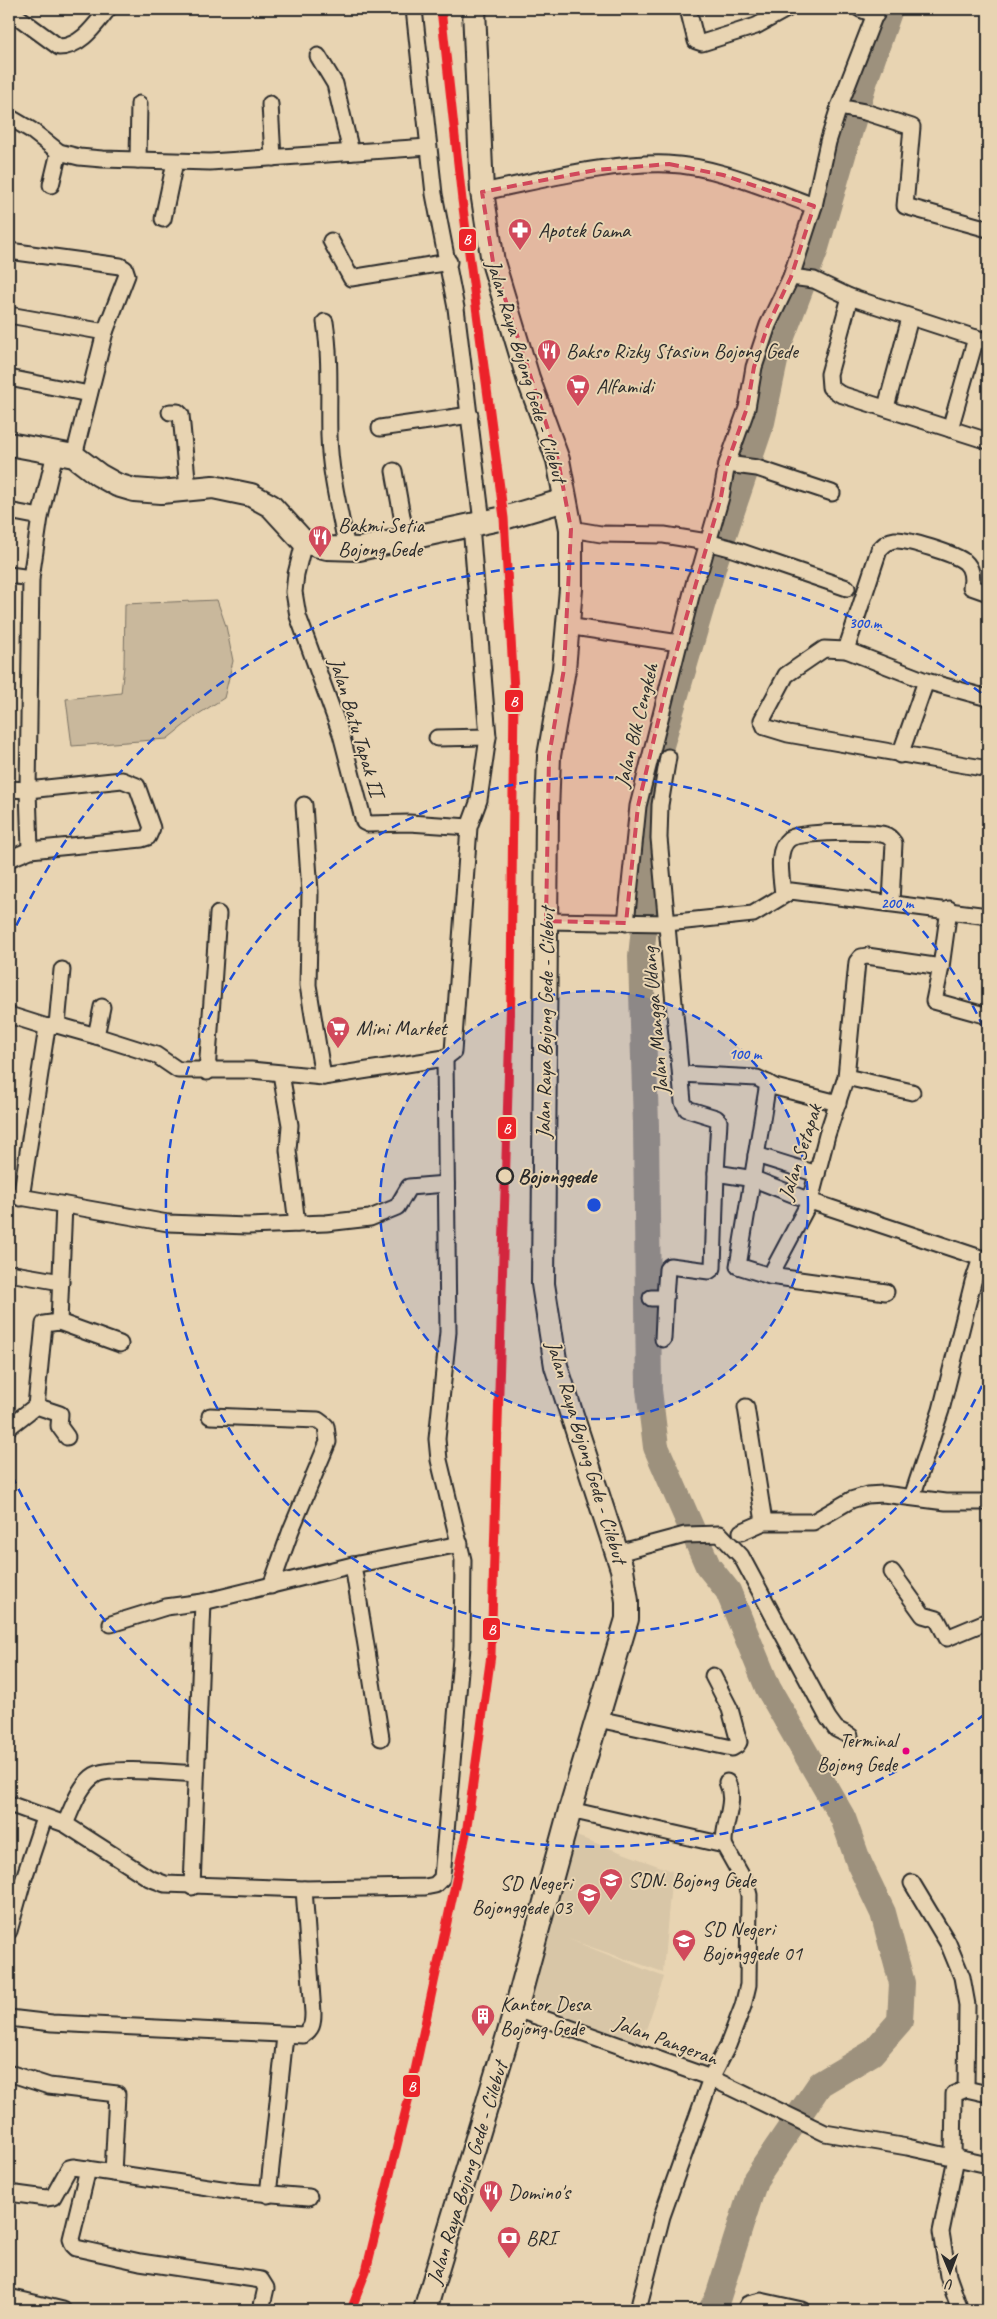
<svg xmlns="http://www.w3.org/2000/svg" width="997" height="2319" viewBox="0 0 997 2319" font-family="Caveat,sans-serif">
<rect width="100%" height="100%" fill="#e8d4b2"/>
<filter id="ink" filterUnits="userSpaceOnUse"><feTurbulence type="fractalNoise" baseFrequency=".02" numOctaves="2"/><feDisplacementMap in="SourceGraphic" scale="10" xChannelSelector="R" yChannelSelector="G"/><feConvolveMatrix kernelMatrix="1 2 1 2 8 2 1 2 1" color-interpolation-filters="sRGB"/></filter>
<g filter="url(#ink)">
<!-- built -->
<path fill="#d8c6a7" d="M568,1833L672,1871L663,1972L568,1939L664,1977L639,2050L523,2010Z"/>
<!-- green -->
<path fill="#c9b89c" stroke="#7a7264" d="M217,600L226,626L233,661L224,698L197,715L167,739L72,746L66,699L121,693L124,666L125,604Z"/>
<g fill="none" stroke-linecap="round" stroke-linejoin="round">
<!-- river -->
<path stroke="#9d917d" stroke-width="26" d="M711,2310L718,2297L755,2180L820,2084L872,2053L900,2021L902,1983L883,1913L859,1863L843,1818L768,1688L728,1591L708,1566L656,1447L649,1390L646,1126L641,957L647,899L645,800L715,561L762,422L778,347L815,251L863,86L890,9"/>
<!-- street casing -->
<g stroke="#2b2b2b" stroke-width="19">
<g id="street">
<path d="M414,9L434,194L456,308L482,522"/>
<path d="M688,9L696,41L702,43L756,26L787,9"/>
<path d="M860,9L876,15"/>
<path d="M14,14L59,47C81,47 95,25 108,9"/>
<path d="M318,56L335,84L351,152"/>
<path d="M270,104L273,158"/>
<path d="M839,107L865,112L912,127L905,206L988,229"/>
<path d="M9,117L31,130L59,152L79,157L102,159L210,162L428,147"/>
<path d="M138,160L139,104"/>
<path d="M51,185L59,152"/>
<path d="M482,192C539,181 608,162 667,164C717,166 767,189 814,206"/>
<path d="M163,219L175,162"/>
<path d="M331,241L351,278L449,262"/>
<path d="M9,251L120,266L125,269L127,275L105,332"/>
<path d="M791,277L814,280L850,297L988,342"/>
<path d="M850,297L829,374L830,387L840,394L988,441"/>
<path d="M9,315L105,332L74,456"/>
<path d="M325,322C331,360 328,398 329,436C330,474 340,512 347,549"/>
<path d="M9,378L89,394"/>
<path d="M886,407L910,318"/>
<path d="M170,412H178L181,415L188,489"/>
<path d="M380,428L470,415"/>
<path d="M950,429L976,338"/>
<path d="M727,464L757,468L832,493"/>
<path d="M394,471L406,539"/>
<path d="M9,511L40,517"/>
<path d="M571,529L601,534L664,535L707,542L730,548L847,588"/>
<path d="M304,542L296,574L294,592L298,616L341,734L364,822L368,824L409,823L469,827"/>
<path d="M9,575L31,578"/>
<path d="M567,626L679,643"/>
<path d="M846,650L879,550C884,545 887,541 895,540C907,539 955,554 965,562C972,568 973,579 971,587L988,593"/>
<path d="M926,681L846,650L824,649L786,675L762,720L765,727L788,734L988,769"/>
<path d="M437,738L488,737"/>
<path d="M900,755L926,681L988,698"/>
<path d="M668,757L660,805L659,838L683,1102L687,1109L716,1118L719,1121L716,1173L754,1179L810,1201L981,1258L973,1282L941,1410L912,1497"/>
<path d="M9,789L28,790L122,780L137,786L152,828L148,837L142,839L30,850L9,859"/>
<path d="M304,805L310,892L308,985L323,1077"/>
<path d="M30,850L28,790L31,578L40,517L55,453"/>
<path d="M783,895C782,880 775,850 789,839C799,831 872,831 885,835C889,836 892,840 894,843L891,902"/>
<path d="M546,921L667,923L753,914L791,891L988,916"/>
<path d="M626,923L638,806L695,580L701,567L721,497L727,464L747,408L754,367L768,325L791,277L814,206L828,142L839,107L877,9"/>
<path d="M941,967L934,1001L988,1016"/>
<path d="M9,1015L47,1027L57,1025L96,1036L156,1055L178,1070H251L323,1077L445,1058L453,1052L469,827L479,800L488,737L471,525"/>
<path d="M57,1025L62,970"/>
<path d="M96,1036L102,1007"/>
<path d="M207,1072L218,914"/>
<path d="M281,1074L290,1125L288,1150L297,1224"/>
<path d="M681,1074L757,1078L775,1087L838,1103"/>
<path d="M846,1077L912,1092"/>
<path d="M768,1083L738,1266L770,1276L810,1201L827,1135L846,1077L857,962L861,957L867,956L941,967L949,909"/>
<path d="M756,1155L817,1174"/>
<path d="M9,1195L168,1223L247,1226L326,1223L370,1218L397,1207L409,1187L446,1184"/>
<path d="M21,1198L47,1027"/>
<path d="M9,1273L61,1282"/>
<path d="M770,1276L886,1292"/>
<path d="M651,1298H665L663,1339"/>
<path d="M665,1298L667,1269L670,1266L709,1271L713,1268L716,1173"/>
<path d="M59,1322L64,1205"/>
<path d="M36,1406L60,1414L59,1426L67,1437"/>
<path d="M746,1407L764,1522"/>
<path d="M210,1416L318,1420L326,1426L328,1442L291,1530L271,1586"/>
<path d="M9,1427L36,1406L44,1324L59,1322L120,1344"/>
<path d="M741,1532L764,1522H813L851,1500L867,1495L883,1494L946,1502H988"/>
<path d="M618,1553L685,1535L720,1534L741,1556L828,1718L836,1729L850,1736"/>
<path d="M353,1565L381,1738"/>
<path d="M892,1572L923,1615L937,1619L947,1638L988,1621"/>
<path d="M111,1624L166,1607L203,1602L353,1565L460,1544"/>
<path d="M598,1719L732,1748L737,1745L739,1742L730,1709L713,1676"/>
<path d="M9,1804L65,1824L149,1878L165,1884L304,1889L425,1887L435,1885L442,1878L462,1647L463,1560L439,1460L437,1439L448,1332L445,1058"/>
<path d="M570,1810L724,1845L746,1884L749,1895L748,1985L743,2006L728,2045L711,2078L662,2216L638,2310"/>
<path d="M65,1824C72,1809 80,1784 95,1775C109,1766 176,1773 196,1774"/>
<path d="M724,1845C723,1822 737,1802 727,1782"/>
<path d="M912,1883L948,1943L962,1977L967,2005L966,2089L954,2094L953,2158"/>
<path d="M192,1887L203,1602"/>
<path d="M9,1931L23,1881L44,1818"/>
<path d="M516,2009L711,2078L825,2133L907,2147L988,2165"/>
<path d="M9,2018L52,2023L303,2035C312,2029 313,2024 313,2013L304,1889"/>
<path d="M9,2073L49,2086L117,2094L113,2173"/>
<path d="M966,2089L988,2094"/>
<path d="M956,2158L941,2232L948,2276L960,2310"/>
<path d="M88,2169L71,2239L73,2245L76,2248L140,2262L261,2280L266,2288L261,2310"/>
<path d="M9,2193L46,2198L53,2197L69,2168L73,2167L235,2191L309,2197"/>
<path d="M268,2195L285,2036"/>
<path d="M9,2297L63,2310"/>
<path d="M745,2310L748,2304L761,2301L802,2310"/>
</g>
</g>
<!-- secondary casing -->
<g stroke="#2b2b2b" stroke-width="26">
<g id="secondary">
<path d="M9,444L74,456L99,475L117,485L134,490L161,492L213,487L251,495L271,506L304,542L327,548L359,549L382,544L504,518L565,500"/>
<path d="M425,2310L516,2009L570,1810L627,1619V1601L622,1569L556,1366L543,1284L547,813L549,756L564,669L571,589V529L558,460L528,378L493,262L482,192L474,9"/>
</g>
</g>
<!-- street -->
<use href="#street" stroke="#e8d4b2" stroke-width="15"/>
<!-- secondary -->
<use href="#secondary" stroke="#e8d4b2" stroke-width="22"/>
<!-- rail-1 casing -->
<g stroke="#e8d4b2" stroke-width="12">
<path id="rail-1" d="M351,2310L366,2271L411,2089L466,1834L491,1655L511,991L514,690L504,518L462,200L441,9"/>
</g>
<!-- rail-1 -->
<use href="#rail-1" stroke="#ec2329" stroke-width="9"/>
</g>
</g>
<!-- marked area -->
<path fill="#d1495b" fill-opacity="0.2" stroke="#d1495b" stroke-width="4" stroke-dasharray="10 6" stroke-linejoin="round" d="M669,164L723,175L814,206L791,277L768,325L754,367L747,408L727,464L721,497L667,684L638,806L626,923L546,921L549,756L564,669L571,529L558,460L493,262L482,192L596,170Z"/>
<!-- distance rings -->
<circle cx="594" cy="1205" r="214" fill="#1d4ed8" fill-opacity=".12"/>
<g fill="none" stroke="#1d4ed8" stroke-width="2.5" stroke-dasharray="9 6">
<circle cx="594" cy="1205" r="214"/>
<path d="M988 1372A428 428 0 1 1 988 1038"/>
<path d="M985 1714A642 642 0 0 1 10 1471M10 939A642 642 0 0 1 985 696"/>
</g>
<!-- icons -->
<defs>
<g id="pharmacy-pin" transform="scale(1.25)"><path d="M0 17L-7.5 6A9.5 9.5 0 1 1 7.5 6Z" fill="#d1495b" stroke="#e8d4b2"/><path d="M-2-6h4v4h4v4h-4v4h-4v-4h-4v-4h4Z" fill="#fff"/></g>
<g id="restaurant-pin" transform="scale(1.25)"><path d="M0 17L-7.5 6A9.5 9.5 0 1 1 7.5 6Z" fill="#d1495b" stroke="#e8d4b2"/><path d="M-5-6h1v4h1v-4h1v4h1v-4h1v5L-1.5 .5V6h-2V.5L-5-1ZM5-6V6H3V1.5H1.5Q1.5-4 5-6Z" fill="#fff"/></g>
<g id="supermarket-pin" transform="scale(1.25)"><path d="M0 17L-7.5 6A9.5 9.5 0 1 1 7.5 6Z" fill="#d1495b" stroke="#e8d4b2"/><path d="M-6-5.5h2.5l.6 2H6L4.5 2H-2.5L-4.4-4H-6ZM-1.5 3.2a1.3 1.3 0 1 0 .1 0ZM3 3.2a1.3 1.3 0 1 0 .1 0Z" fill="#fff"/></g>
<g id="school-pin" transform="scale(1.25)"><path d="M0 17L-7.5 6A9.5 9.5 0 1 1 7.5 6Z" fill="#d1495b" stroke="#e8d4b2"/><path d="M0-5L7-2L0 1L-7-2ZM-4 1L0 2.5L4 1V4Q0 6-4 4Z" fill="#fff"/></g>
<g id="building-pin" transform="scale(1.25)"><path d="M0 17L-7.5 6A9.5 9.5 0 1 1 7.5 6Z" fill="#d1495b" stroke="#e8d4b2"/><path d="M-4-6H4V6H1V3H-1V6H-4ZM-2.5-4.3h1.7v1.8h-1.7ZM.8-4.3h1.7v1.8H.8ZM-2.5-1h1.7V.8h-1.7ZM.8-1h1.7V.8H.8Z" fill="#fff"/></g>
<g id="bank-pin" transform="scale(1.25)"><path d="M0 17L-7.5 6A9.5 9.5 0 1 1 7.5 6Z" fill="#d1495b" stroke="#e8d4b2"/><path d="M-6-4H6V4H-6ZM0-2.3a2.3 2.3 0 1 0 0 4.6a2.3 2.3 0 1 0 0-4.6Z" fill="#fff"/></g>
</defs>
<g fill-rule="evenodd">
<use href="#pharmacy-pin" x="520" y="230"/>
<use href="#restaurant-pin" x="549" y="351"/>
<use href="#supermarket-pin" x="578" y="386"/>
<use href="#restaurant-pin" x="320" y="537"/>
<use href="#supermarket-pin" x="338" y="1028"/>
<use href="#school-pin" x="611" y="1880"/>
<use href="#school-pin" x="589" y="1895"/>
<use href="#school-pin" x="684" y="1941"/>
<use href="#building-pin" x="483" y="2016"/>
<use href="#restaurant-pin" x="491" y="2192"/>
<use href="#bank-pin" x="509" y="2238"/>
</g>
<!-- markers -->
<circle fill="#e8d4b2" stroke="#2b2b2b" stroke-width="2.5" cx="505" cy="1176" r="8"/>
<circle fill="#e5007d" stroke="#e8d4b2" stroke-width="2" cx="906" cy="1751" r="4.5"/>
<g text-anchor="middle" stroke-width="4" stroke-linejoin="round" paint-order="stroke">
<!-- bus labels -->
<g font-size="20" fill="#2b2b2b" stroke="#e8d4b2" text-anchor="end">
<text x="897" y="1747">Terminal<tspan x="897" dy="24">Bojong Gede</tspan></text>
</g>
<!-- poi labels -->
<g font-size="21" fill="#2b2b2b" stroke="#e8d4b2" text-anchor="start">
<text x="538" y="237">Apotek Gama</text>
<text x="566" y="358">Bakso Rizky Stasiun Bojong Gede</text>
<text x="596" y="393">Alfamidi</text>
<text x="338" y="532">Bakmi Setia<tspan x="338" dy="24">Bojong Gede</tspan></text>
<text x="356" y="1035">Mini Market</text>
<text x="628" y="1887">SDN. Bojong Gede</text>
<text x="572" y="1890" text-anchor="end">SD Negeri<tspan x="572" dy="24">Bojonggede 03</tspan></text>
<text x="702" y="1936">SD Negeri<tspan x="702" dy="24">Bojonggede 01</tspan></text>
<text x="500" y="2011">Kantor Desa<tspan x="500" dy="24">Bojong Gede</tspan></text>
<text x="508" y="2199">Domino's</text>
<text x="526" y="2245">BRI</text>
</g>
<!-- street labels -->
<g font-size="21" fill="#2b2b2b" stroke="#e8d4b2">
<text transform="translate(527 371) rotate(73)" y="7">Jalan Raya Bojong Gede - Cilebut</text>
<text transform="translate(636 725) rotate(-76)" y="7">Jalan Blk Cengkeh</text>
<text transform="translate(357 727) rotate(73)" y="7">Jalan Batu Tapak II</text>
<text transform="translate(655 1021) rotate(-95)" y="7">Jalan Mangga Udang</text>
<text transform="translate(545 1023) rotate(-89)" y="7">Jalan Raya Bojong Gede - Cilebut</text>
<text transform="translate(800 1152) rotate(-72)" y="7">Jalan Setapak</text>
<text transform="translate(587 1452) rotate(73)" y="7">Jalan Raya Bojong Gede - Cilebut</text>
<text transform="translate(666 2040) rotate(20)" y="7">Jalan Pangeran</text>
<text transform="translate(467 2173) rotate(-73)" y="7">Jalan Raya Bojong Gede - Cilebut</text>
</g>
<!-- stop labels -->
<g font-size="21" font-weight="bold" fill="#2b2b2b" stroke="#e8d4b2" text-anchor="start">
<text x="518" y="1183">Bojonggede</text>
</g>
</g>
<circle cx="594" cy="1205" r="8" fill="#1d4ed8" stroke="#e8d4b2" stroke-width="2.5"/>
<g font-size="15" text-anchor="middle" font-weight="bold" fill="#1d4ed8" stroke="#e8d4b2" stroke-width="4" stroke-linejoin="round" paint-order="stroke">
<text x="865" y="628">300 m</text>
<text x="897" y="908">200 m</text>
<text x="745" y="1059">100 m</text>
</g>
<g stroke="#e8d4b2" stroke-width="2">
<rect x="458" y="228" width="19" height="24" rx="5" fill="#ec2329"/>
<rect x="504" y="689" width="20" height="24" rx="5" fill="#ec2329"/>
<rect x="497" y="1116" width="20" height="24" rx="5" fill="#ec2329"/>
<rect x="482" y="1617" width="19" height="24" rx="5" fill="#ec2329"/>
<rect x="402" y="2074" width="19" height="24" rx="5" fill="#ec2329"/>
</g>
<g font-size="14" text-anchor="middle" font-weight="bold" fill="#fff">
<text x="467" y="244">B</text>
<text x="514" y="706">B</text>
<text x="507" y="1133">B</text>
<text x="492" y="1634">B</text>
<text x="412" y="2091">B</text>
</g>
<!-- margin -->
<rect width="997" height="2319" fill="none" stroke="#e8d4b2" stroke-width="30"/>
<rect x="15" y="15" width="967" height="2289" fill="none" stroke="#2b2b2b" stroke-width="2" filter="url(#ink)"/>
<!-- north arrow -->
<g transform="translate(950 2272) rotate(179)" stroke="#e8d4b2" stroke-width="4" paint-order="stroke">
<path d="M0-4L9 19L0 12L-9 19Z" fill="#2b2b2b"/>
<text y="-8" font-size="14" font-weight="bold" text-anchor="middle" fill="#2b2b2b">U</text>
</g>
</svg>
